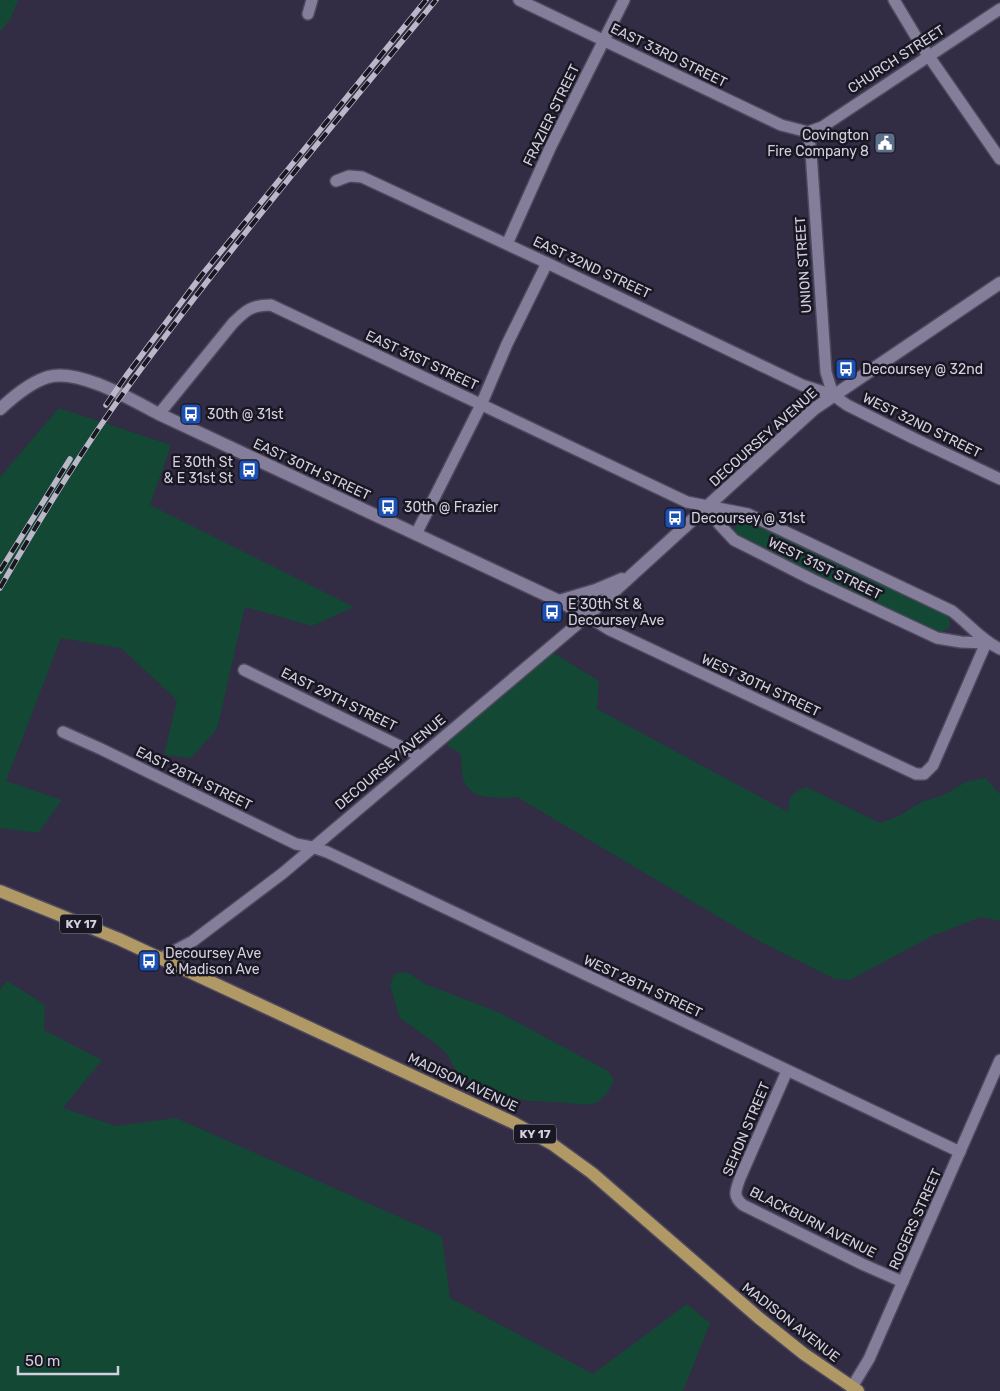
<svg xmlns="http://www.w3.org/2000/svg" width="1000" height="1391" viewBox="0 0 1000 1391" font-family="Rubik,sans-serif">
<rect width="100%" height="100%" fill="#322c45"/>
<!-- green -->
<g fill="#134834">
<path d="M0,0H18L11,18L0,32Z"/>
<path d="M59,408L171,445L150,505L354,607L312,626L245,607L217,729L191,758L164,755L177,700L121,648L61,638L6,781L62,800L38,833L0,828V477Z"/>
<path d="M742,520H748L942,612C948,616 952,621 949,628L941,632L936,631L741,538L734,529L736,524Z"/>
<path d="M547,649L599,681L597,709L788,812C790,796 790,794 806,787L880,823L901,815L921,802L944,795L966,782L985,778L1000,794V921L981,917L932,936L850,980L835,979L759,941L517,797C499,798 472,801 464,781C461,774 462,762 461,754L439,740Z"/>
<path d="M407,972L425,984L498,1012L608,1071L614,1080L608,1092L598,1102L586,1105L557,1102L530,1101L496,1094L479,1088L456,1071L447,1054L435,1043L400,1018L390,986L394,974Z"/>
<path d="M7,981L45,1005L44,1030L102,1060L63,1108L116,1126L176,1118L442,1236L450,1298L593,1374L687,1304L710,1323L683,1391H0V990Z"/>
</g>
<g fill="none" stroke-linecap="round" stroke-linejoin="round">
<!-- street casing -->
<g stroke="#4e485d" stroke-width="14">
<g id="street">
<path d="M519,0L781,125L808,132"/>
<path d="M894,0L921,45L1000,159"/>
<path d="M308,14L312,0"/>
<path d="M808,132L811,152L826,372L833,395"/>
<path d="M808,132L822,127L1000,9"/>
<path d="M336,181L349,176L362,177L547,263L802,385L833,395L847,405L915,439L1000,479"/>
<path d="M507,244L551,146L624,0"/>
<path d="M159,414L233,323C246,310 252,305 271,305L687,502L748,514L952,611C969,624 981,640 1000,649"/>
<path d="M707,507L719,524L734,540L811,579L937,638L961,642L986,643"/>
<path d="M416,534L481,405L507,344L547,263"/>
<path d="M244,670L420,756"/>
<path d="M63,732L101,749L296,844L312,847L327,852L960,1152"/>
<path d="M161,958L193,941L283,873L587,616L610,630L916,774H924L933,765L986,643"/>
<path d="M787,1071L740,1178C736,1190 732,1196 743,1205L862,1264L903,1282"/>
<path d="M852,1387L869,1359L1000,1060"/>
</g>
</g>
<!-- secondary casing -->
<g stroke="#4e485d" stroke-width="15">
<g id="secondary">
<path d="M0,409C13,397 31,382 48,377C79,368 132,400 159,414L559,601L587,616L814,409L1000,283"/>
<path d="M559,601L596,590L622,579"/>
</g>
</g>
<!-- primary casing -->
<g stroke="#4e485d" stroke-width="15">
<path id="primary" d="M0,891L119,939L514,1123L552,1144L592,1173L759,1318L804,1354L858,1391"/>
</g>
<!-- street -->
<use href="#street" stroke="#847e9b" stroke-width="11"/>
<!-- secondary -->
<use href="#secondary" stroke="#847e9b" stroke-width="12"/>
<!-- primary -->
<use href="#primary" stroke="#b09964" stroke-width="12"/>
<!-- rail casing -->
<g stroke="#bbb7c9" stroke-width="5.5">
<g id="rail">
<path d="M106,405L126,376L201,276L426,0"/>
<path d="M0,571L70,459"/>
<path d="M0,588C35,527 72,466 112,409C213,267 326,134 436,0"/>
</g>
</g>
<!-- rail -->
<use href="#rail" stroke="#191722" stroke-width="4" stroke-dasharray="11" stroke-linecap="butt"/>
</g>
<!-- icons -->
<defs>
<g id="civic-square" transform="scale(1.125)"><rect x="-9" y="-9" width="18" height="18" rx="4" fill="#5c6f8a" stroke="#191722"/><path d="M-.6-6.5H3V-4.5H.6V-3L4-1V1h2V6H-6V1h2V-1L-.6-3ZM-1.2 2.5V6h2.4V2.5Z" fill="#fff"/></g>
<g id="bus-square" transform="scale(1.125)"><rect x="-9" y="-9" width="18" height="18" rx="4" fill="#1a4fb4" stroke="#191722"/><path d="M-5-6H5V4H4V6H2V4H-2V6H-4V4H-5ZM-3.5-4V0h7V-4ZM-3.5 1.2v1.5H-2V1.2ZM2 1.2v1.5H3.5V1.2Z" fill="#fff"/></g>
</defs>
<g fill-rule="evenodd">
<use href="#civic-square" x="885" y="143"/>
<use href="#bus-square" x="846" y="369"/>
<use href="#bus-square" x="191" y="414"/>
<use href="#bus-square" x="249" y="470"/>
<use href="#bus-square" x="388" y="507"/>
<use href="#bus-square" x="675" y="518"/>
<use href="#bus-square" x="552" y="612"/>
<use href="#bus-square" x="149" y="961"/>
</g>
<g text-anchor="middle" stroke-width="5" stroke-linejoin="round" paint-order="stroke">
<!-- shield labels -->
<g fill="#191722" stroke="#9a98a6" stroke-width="1">
<rect x="60" y="914.5" width="42" height="19" rx="4"/>
<rect x="514" y="1124.5" width="42" height="19" rx="4"/>
</g>
<g font-size="12" font-weight="bold" fill="#d2cfdf">
<text x="81" y="928">KY 17</text>
<text x="535" y="1138">KY 17</text>
</g>
<!-- street labels -->
<g font-size="14" fill="#d2cfdf" stroke="#191722">
<text transform="translate(669 55) rotate(26)" y="5">EAST 33RD STREET</text>
<text transform="translate(896 59) rotate(-33)" y="5">CHURCH STREET</text>
<text transform="translate(551 115) rotate(-64)" y="5">FRAZIER STREET</text>
<text transform="translate(803 265) rotate(-94)" y="5">UNION STREET</text>
<text transform="translate(592 267) rotate(25)" y="5">EAST 32ND STREET</text>
<text transform="translate(422 360) rotate(25)" y="5">EAST 31ST STREET</text>
<text transform="translate(922 425) rotate(26)" y="5">WEST 32ND STREET</text>
<text transform="translate(763 437) rotate(-42)" y="5">DECOURSEY AVENUE</text>
<text transform="translate(312 469) rotate(25)" y="5">EAST 30TH STREET</text>
<text transform="translate(825 568) rotate(26)" y="5">WEST 31ST STREET</text>
<text transform="translate(761 685) rotate(25)" y="5">WEST 30TH STREET</text>
<text transform="translate(339 699) rotate(26)" y="5">EAST 29TH STREET</text>
<text transform="translate(390 762) rotate(-40)" y="5">DECOURSEY AVENUE</text>
<text transform="translate(194 778) rotate(26)" y="5">EAST 28TH STREET</text>
<text transform="translate(643 986) rotate(25)" y="5">WEST 28TH STREET</text>
<text transform="translate(463 1082) rotate(25)" y="5">MADISON AVENUE</text>
<text transform="translate(746 1129) rotate(-67)" y="5">SEHON STREET</text>
<text transform="translate(915 1219) rotate(-66)" y="5">ROGERS STREET</text>
<text transform="translate(813 1222) rotate(27)" y="5">BLACKBURN AVENUE</text>
<text transform="translate(791 1322) rotate(38)" y="5">MADISON AVENUE</text>
</g>
<!-- poi labels -->
<g font-size="14" fill="#d2cfdf" stroke="#191722" text-anchor="start">
<text x="869" y="140" text-anchor="end">Covington<tspan x="869" dy="16">Fire Company 8</tspan></text>
<text x="862" y="374">Decoursey @ 32nd</text>
<text x="207" y="419">30th @ 31st</text>
<text x="233" y="467" text-anchor="end">E 30th St<tspan x="233" dy="16">&amp; E 31st St</tspan></text>
<text x="404" y="512">30th @ Frazier</text>
<text x="691" y="523">Decoursey @ 31st</text>
<text x="568" y="609">E 30th St &amp;<tspan x="568" dy="16">Decoursey Ave</tspan></text>
<text x="165" y="958">Decoursey Ave<tspan x="165" dy="16">&amp; Madison Ave</tspan></text>
</g>
</g>
<!-- scale -->
<path d="M18 1366v8h100v-8" fill="none" stroke="#d2cfdf" stroke-width="2.5"/>
<text x="25" y="1366" font-size="15" fill="#d2cfdf" stroke="#191722" stroke-width="4" paint-order="stroke">50 m</text>
</svg>
